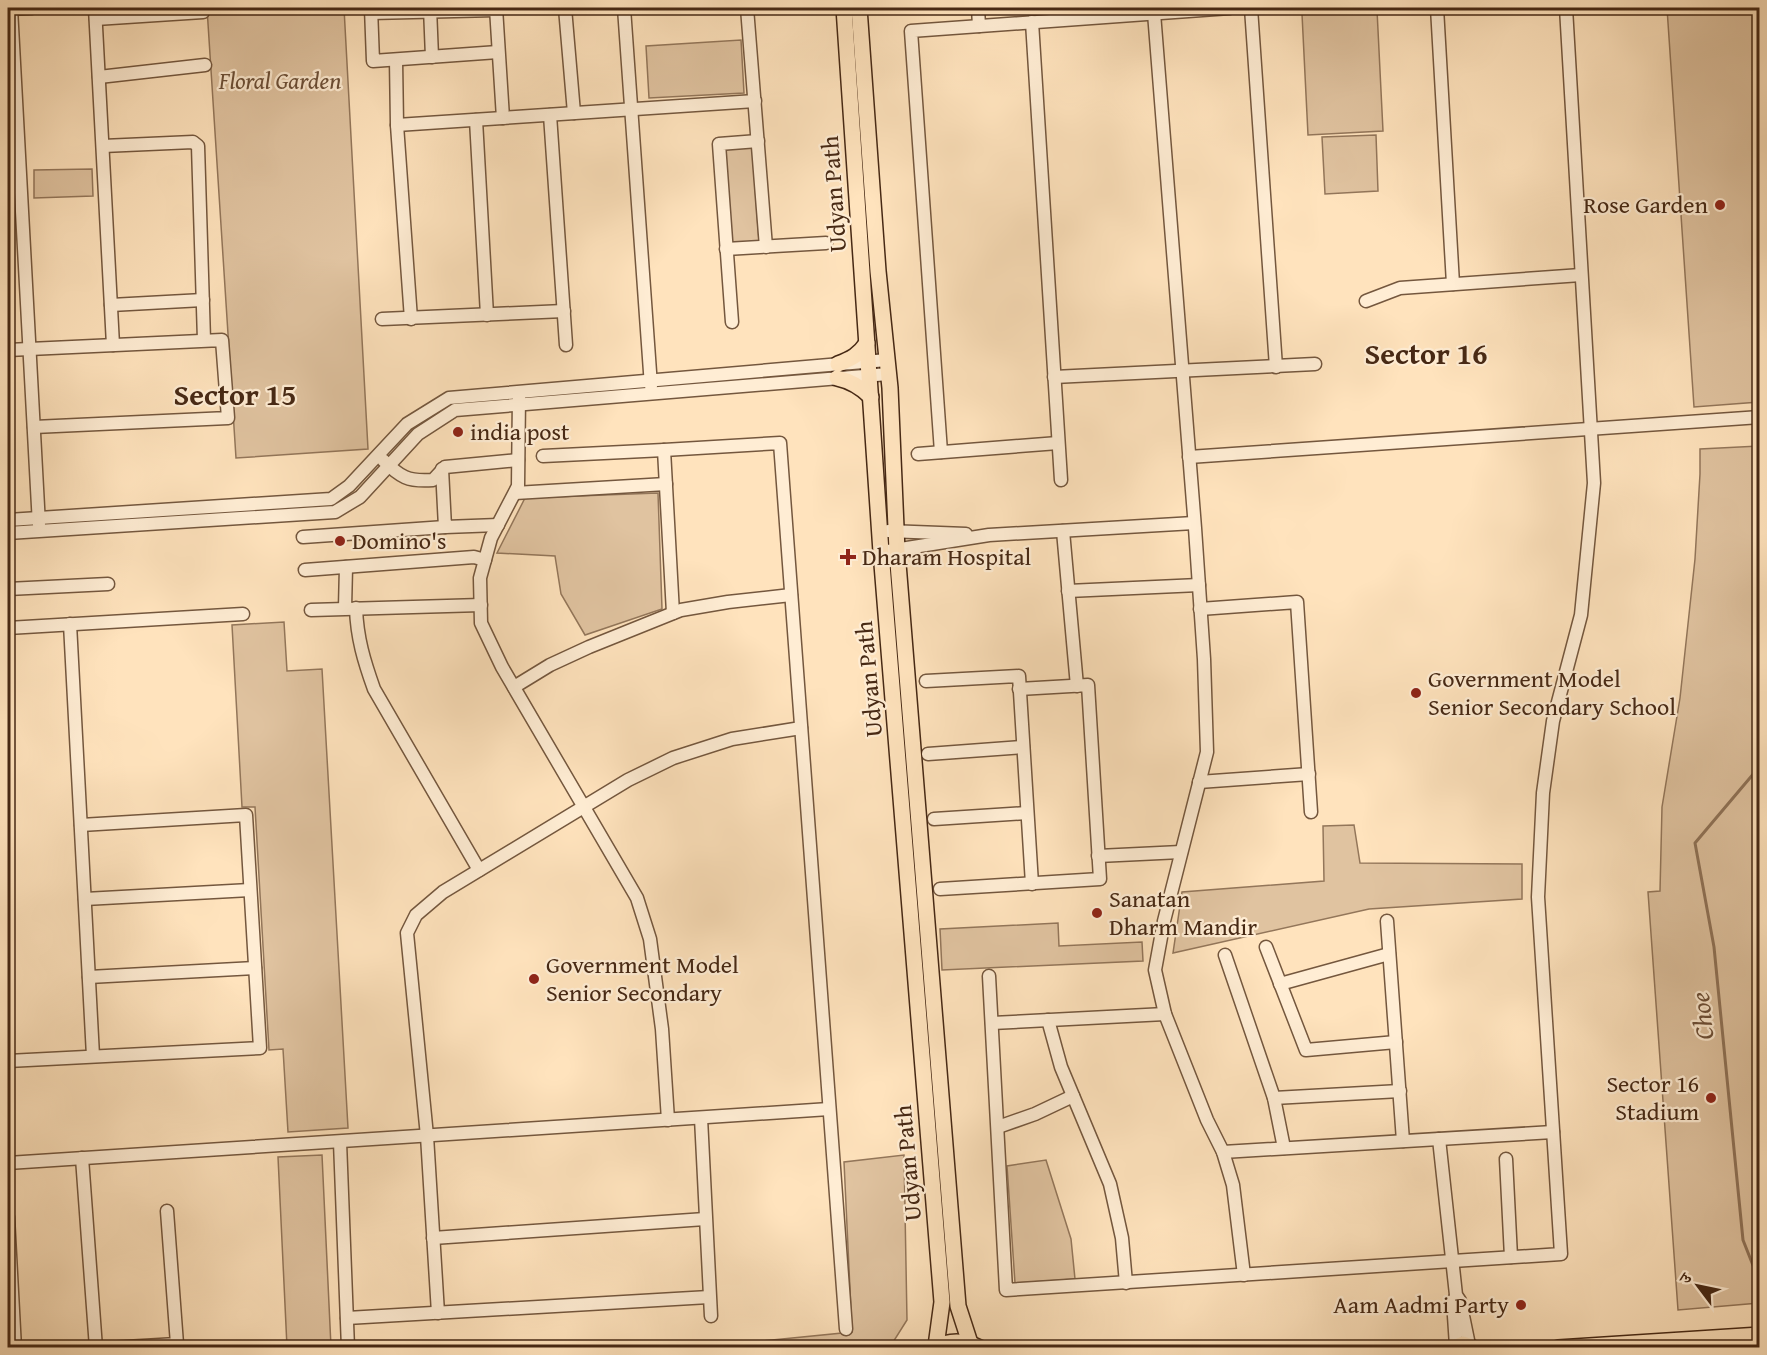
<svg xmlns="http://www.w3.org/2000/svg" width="1767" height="1355" viewBox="0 0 1767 1355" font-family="'Gentium Book Plus','Noto Serif Devanagari',serif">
<rect width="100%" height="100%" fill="#ffe3bd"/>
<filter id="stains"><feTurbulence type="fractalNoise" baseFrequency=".00333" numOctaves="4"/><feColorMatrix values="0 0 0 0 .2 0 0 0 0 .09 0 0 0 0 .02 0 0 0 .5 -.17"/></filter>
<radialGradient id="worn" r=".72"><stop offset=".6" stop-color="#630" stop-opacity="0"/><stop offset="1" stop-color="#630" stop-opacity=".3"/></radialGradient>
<!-- green -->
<g fill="#e0c3a0" stroke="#93765a" stroke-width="1.5">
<path d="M207,8H344L368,449L236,458Z"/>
<path d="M1667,8H1759V402L1694,407Z"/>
<path d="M1377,10L1383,131L1308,135L1302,14Z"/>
<path d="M741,40L744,93L649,98L646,46Z"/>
<path d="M1376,135L1378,191L1325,194L1322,137Z"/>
<path d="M752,146L759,241L730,243L723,148Z"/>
<path d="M92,169L93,196L34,198V170Z"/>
<path d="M1759,446V1303L1678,1310L1648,892L1660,891L1662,807L1680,698L1695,559L1700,474V449Z"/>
<path d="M658,493L662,609L585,635L561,594L555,556L497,553L525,498Z"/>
<path d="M284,622L287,671L322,669L348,1128L288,1132L283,1049L269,1050L255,807H242L232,625Z"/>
<path d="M1354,825L1360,863L1522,864V899L1369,909L1173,953L1182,892L1324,881L1323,826Z"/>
<path d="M1058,923L1059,946L1142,942L1143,961L942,970L940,929Z"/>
<path d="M322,1155L331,1347H287L278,1157Z"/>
<path d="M904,1155L907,1320L890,1347L721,1348V1345L852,1332L844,1162Z"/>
<path d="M1046,1160L1071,1239L1075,1279L1015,1283L1007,1166Z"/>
</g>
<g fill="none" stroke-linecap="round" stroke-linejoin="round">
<!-- stream -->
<g stroke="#8f7257" stroke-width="3">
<path d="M1760,636V644"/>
<path d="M1760,766L1695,843L1714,947L1743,1240L1760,1283"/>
</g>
<!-- minor casing -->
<g stroke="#74573e" stroke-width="15">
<g id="minor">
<path d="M11,8L39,525"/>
<path d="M95,8L113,345"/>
<path d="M371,8L373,61L498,52"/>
<path d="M430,8L432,57"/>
<path d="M496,8L503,118"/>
<path d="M565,8L574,113"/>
<path d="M624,8L651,386"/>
<path d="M747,8L766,247"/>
<path d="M978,8L979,26"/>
<path d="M1251,8L1276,367"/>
<path d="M1437,8L1453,284"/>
<path d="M8,9L32,8"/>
<path d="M371,13L496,10"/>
<path d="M1154,13L1195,528L1204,659L1207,752L1164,921L1155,970L1165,1014L1207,1120L1223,1152L1233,1185L1244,1275"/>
<path d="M96,19L203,12"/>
<path d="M1032,22L1061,480"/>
<path d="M396,60L397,125L411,319"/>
<path d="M99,77L205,65"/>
<path d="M550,115L566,345"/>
<path d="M476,120L487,315"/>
<path d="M397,125L755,101"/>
<path d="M103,146L193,142L198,146L204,340"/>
<path d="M726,249L826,243"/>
<path d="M1366,301L1400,288L1581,275"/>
<path d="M111,305L203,300"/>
<path d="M382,319L564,311"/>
<path d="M732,322L719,144L758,141"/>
<path d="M8,350L222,340L228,418L34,427"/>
<path d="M1054,377L1315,364"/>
<path d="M519,396L518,486L491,538L480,578L481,623L502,667L637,898L650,939L662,1029L668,1120"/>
<path d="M664,450L673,613"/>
<path d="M941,452L911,31L1230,8"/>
<path d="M918,454L1058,443"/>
<path d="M543,456L664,450L780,443L846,1329"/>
<path d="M1189,457L1760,417"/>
<path d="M383,460C400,477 408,482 433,480L445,467L518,460"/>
<path d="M442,469L445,527L498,525"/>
<path d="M515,493L666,484"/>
<path d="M8,520L331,499L349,486L407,424L449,398L887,360"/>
<path d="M888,531L966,534"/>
<path d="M1063,531L1077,686"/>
<path d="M8,533L335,512L360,497L418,434L455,410L888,374"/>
<path d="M303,537L445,527"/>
<path d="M888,551L989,535L1194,523"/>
<path d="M305,570L474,557L485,560"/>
<path d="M8,589L108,584"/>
<path d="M1068,591L1199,585"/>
<path d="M345,608L346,567"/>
<path d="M356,608C357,638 364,661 374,689L479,870"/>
<path d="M1200,609L1297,602L1311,812"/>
<path d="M311,610L481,605"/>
<path d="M70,624L93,1056"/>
<path d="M8,628L243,614"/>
<path d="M926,681L1019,676L1032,884"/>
<path d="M514,687L550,665L589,647L681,610L728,602L791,595"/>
<path d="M928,754L1023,747"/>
<path d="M1199,782L1309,774"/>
<path d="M934,819L1027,813"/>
<path d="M1098,856L1181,852"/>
<path d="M940,889L1100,879L1088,685L1019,689"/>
<path d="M85,899L250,890"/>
<path d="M1387,921L1403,1141"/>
<path d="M1266,947L1306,1050L1396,1042"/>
<path d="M1225,955L1274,1098L1284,1148"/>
<path d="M989,976L1006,1290L1561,1254L1538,897L1543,793L1553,721L1581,615L1594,483L1566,8"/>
<path d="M89,977L255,968"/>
<path d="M1280,984L1389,954"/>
<path d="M1048,1020L1061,1067L1110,1184L1122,1238L1126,1283"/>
<path d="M992,1023L1165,1014"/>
<path d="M8,1061L260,1048L246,815L81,825"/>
<path d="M1274,1098L1400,1091"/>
<path d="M701,1118L711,1316"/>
<path d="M998,1127L1035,1114L1073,1096"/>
<path d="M1439,1139L1456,1295L1460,1301L1469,1345"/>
<path d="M340,1142L348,1348"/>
<path d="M1223,1152L1553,1132"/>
<path d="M82,1158L96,1348"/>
<path d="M1506,1159L1511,1257"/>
<path d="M8,1163L829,1109"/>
<path d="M8,1217L15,1348"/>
<path d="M433,1238L705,1219"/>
<path d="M1456,1297L1453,1301L1456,1346"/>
<path d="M438,1313L427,1136L407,933L416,915L443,892L628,780L673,758L732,739L801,728"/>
<path d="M347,1318L709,1297"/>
<path d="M108,1348L177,1344L167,1211"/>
</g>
</g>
<!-- major casing -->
<g stroke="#462814" stroke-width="18">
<g id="major">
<path d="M844,8L881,552L942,1302L936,1346"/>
<path d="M859,8L878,271L890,388L897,551L958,1306L970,1343"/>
<path d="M838,364C851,359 859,355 867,343"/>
<path d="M837,378C851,381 861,387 871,397"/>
<path d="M934,1348C949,1340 964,1340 980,1348"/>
<path d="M1454,1348L1463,1344L1473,1348"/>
<path d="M1558,1348L1760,1335"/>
</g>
</g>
<!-- minor -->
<use href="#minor" stroke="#ffedd4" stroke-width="12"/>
<!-- major -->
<use href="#major" stroke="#ffe3bd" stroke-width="15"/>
</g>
<!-- markers -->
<g fill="#8f2418" stroke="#ffedd4" stroke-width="2">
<circle cx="1720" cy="205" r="6"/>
<circle cx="458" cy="432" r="6"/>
<circle cx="340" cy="541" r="6"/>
<path d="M845 548h6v6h6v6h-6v6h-6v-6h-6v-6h6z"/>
<circle cx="1416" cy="693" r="6"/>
<circle cx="1097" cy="913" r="6"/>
<circle cx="534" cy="979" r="6"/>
<circle cx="1711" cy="1098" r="6"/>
<circle cx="1521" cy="1305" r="6"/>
</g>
<g text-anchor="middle" stroke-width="4.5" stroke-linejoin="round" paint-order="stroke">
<!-- park labels -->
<g font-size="24" font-style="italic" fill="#6c4f37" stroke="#ffedd4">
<text x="280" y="89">Floral Garden</text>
</g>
<!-- street labels -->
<g font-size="24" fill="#462814" stroke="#ffedd4">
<text transform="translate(834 194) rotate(-94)" y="8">Udyan Path</text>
<text transform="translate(869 679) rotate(-95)" y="8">Udyan Path</text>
<text transform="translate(908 1163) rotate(-95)" y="8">Udyan Path</text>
</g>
<!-- poi labels -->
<g font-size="24" fill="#462814" stroke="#ffedd4" text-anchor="start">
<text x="1708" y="213" text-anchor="end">Rose Garden</text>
<text x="470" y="440">india post</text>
<text x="352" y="549">Domino's</text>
<text x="862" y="565">Dharam Hospital</text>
<text x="1428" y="687">Government Model<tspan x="1428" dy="28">Senior Secondary School</tspan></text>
<text x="1109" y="907">Sanatan<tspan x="1109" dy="28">Dharm Mandir</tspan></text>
<text x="546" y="973">Government Model<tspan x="546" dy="28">Senior Secondary</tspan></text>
<text x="1699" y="1092" text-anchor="end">Sector 16<tspan x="1699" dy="28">Stadium</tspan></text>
<text x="1509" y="1313" text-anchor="end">Aam Aadmi Party</text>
</g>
<!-- water labels -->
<g font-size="26" font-style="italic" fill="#6b4d36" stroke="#ffedd4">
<text transform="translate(1702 1016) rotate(-96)" y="9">Choe</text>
</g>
<!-- district labels -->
<g font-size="30" font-weight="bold" fill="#462814" stroke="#ffedd4">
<text x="1426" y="364">Sector 16</text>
<text x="235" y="405">Sector 15</text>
</g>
</g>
<!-- margin -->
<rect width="1767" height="1355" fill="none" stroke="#ffe3bd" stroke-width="30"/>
<rect x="9" y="9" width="1749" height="1337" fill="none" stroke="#462814" stroke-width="3"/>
<rect x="15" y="15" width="1737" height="1325" fill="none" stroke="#462814" stroke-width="1.5"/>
<!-- north arrow -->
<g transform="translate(1698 1286) rotate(302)" stroke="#ffedd4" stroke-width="4.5" paint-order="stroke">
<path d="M0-4.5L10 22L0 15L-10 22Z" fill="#462814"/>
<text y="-9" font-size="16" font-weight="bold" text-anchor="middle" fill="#462814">उ</text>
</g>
<rect width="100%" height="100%" filter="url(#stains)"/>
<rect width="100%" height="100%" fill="url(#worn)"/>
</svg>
